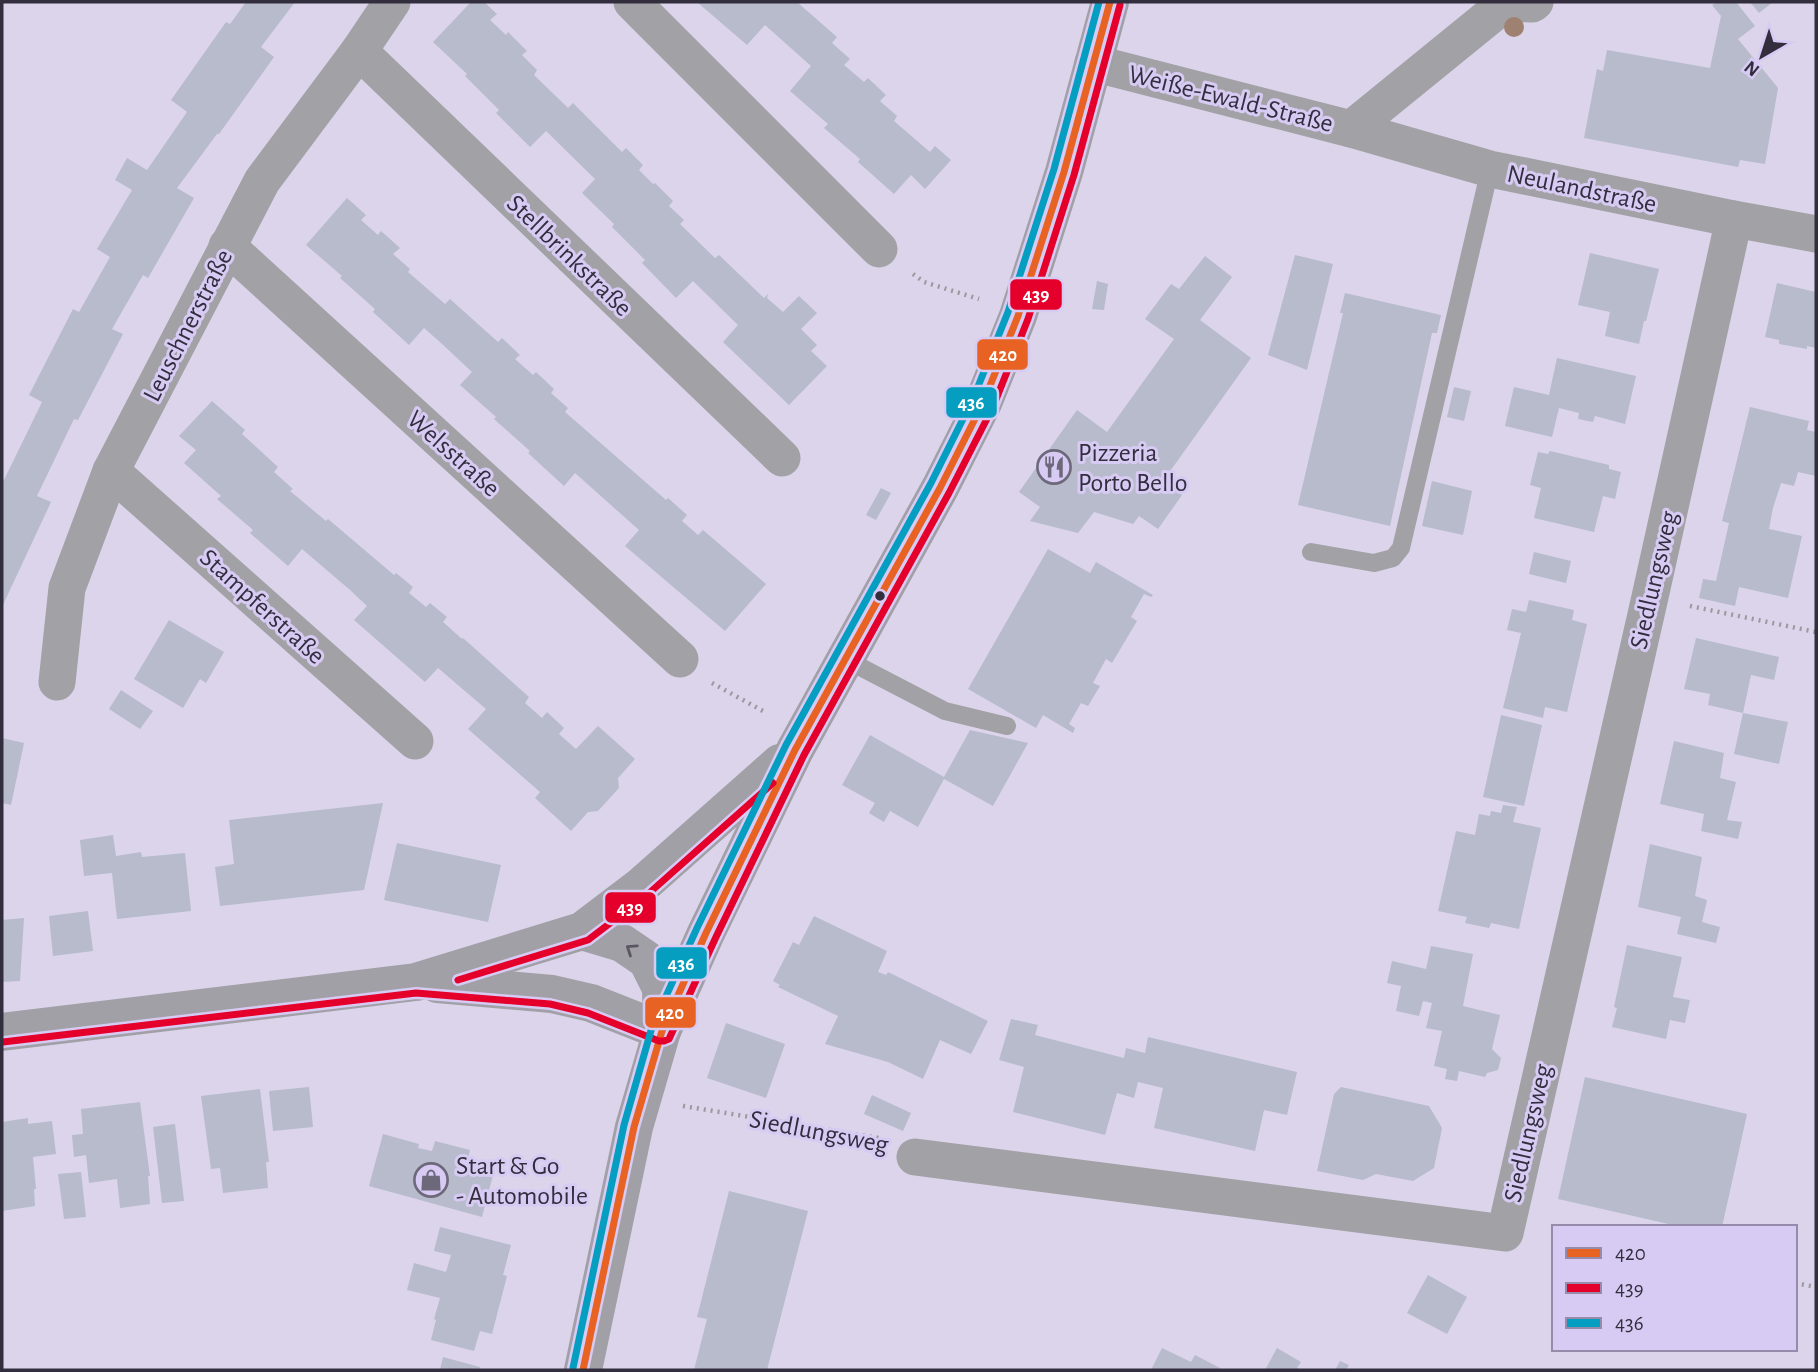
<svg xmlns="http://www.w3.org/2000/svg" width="1818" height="1372" viewBox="0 0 1818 1372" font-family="'Alegreya Sans',sans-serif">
<rect width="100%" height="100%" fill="#dbd4eb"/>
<!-- building -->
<g fill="#b7bbcb">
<path d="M246,2H295L261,47L274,57L219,134H217L177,188L194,198L148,278L143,275L112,329L123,334L78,420L74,419L37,496L51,502L2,607V479L4,480L42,402L29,395L73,309L79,312L110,257L97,249L132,190L115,180L127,158L147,170L187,112L171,100L226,22L230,24Z"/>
<path d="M471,2H484L497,14L490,20L506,35L508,32L527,51L522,55L537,70L534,75L568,108L573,103L622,152L626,148L643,165L639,170L653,184L655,183L673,201L669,206L684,220L680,224L715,258L719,255L764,298L768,294L767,298L783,312L799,296L817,313L801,329L817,345L811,351L827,366L789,405L723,342L738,325L693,281L676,298L642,263L645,260L612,227L614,224L582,193L595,179L546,131L530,147L496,113L499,110L465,76L467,74L433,42Z"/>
<path d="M697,2H797L837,37L832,43L850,59L844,65L864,82L868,78L886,95L880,101L897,116L894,121L930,152L935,146L951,160L925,189L911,175L894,194L858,162L860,159L824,128L828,124L790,91L811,66L765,25L747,45Z"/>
<path d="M1717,2H1736L1755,26L1738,39L1778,88L1765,164L1740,160L1738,167L1584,138L1597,69L1603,71L1607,50L1710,68L1721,16L1712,5Z"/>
<path d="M1750,2H1773L1759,13Z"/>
<path d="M347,198L366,215L361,220L378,235L381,231L400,248L393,254L410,269L408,272L445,304L450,299L498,342L502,338L520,355L515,359L533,375L536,372L554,389L551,393L568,408L565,412L666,500L668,498L687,515L682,521L698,535L703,530L766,584L725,631L625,546L639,530L575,473L564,486L528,453L530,451L494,419L496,417L460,385L472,372L441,343L424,328L409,345L373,312L375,309L340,278L342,276L306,245Z"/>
<path d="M1590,253L1659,269L1646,321H1644L1639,344L1605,336L1610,312L1578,305Z"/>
<path d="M1295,255L1333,264L1307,370L1268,355Z"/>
<path d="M1205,256L1232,277L1200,320L1251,358L1163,481L1182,495L1158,529L1139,516L1133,524L1094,512L1078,533L1030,521L1040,507L1019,492L1077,410L1107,432L1174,339L1145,319L1171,284L1179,289Z"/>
<path d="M1097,281L1108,284L1104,310L1092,309Z"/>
<path d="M1777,283L1816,292V348L1807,346V349L1779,344V340L1765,337Z"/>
<path d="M1345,293L1441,315L1437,333H1432L1390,526L1298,505L1343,313H1340Z"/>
<path d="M1557,358L1636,376L1625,424L1595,416L1593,422L1578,419L1579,413L1559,408L1552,437L1505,426L1514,387L1549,395Z"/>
<path d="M1454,387L1471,391L1464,421L1447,417Z"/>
<path d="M212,401L245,430L242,434L278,467L274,472L293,489L290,491L326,521L328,519L394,575L396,573L413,587L409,593L426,607L430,603L447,617L443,622L462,639L463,638L529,697L525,703L542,718L547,712L564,728L559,734L576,749L598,726L635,759L618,778L619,788L598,811L588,812L571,831L535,798L540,792L468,729L486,709L438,668L425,682L354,620L367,606L350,590L302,549L288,566L250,533L253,530L217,499L221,496L184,463L196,450L179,436Z"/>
<path d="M1750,407L1809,421L1807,430L1816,432V476L1798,472L1794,486L1781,483L1773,508L1769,529L1802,536L1788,598L1739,587L1735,606L1699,598L1703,579L1716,581L1729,523L1722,521Z"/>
<path d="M1550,451L1609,465V469L1621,472L1615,499L1603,496L1594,532L1534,518L1541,488L1530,485L1538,452L1548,454Z"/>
<path d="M1432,481L1472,491L1463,535L1422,526Z"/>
<path d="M881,488L891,493L876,520L866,515Z"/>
<path d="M1048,549L1090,573L1096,562L1153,595L1151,597L1144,594L1131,617L1137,621L1112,663L1106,659L1093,683L1100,686L1088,706L1081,703L1069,724L1075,728L1073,733L1043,715L1036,728L968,689Z"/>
<path d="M1534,552L1571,561L1566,583L1529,574Z"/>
<path d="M1529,600L1574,610L1572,620L1587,624L1567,712L1545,707L1543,718L1503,708L1521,633L1507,630L1512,609L1526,612Z"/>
<path d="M169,620L224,652L206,683L200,679L183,708L134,679Z"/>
<path d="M1696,638L1779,657L1774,680L1751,675L1743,713L1708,705L1710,694L1684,689Z"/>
<path d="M121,690L153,711L140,729L109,709Z"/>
<path d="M1743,713L1788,722L1779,764L1734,754Z"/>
<path d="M1501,715L1542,725L1524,806L1483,797Z"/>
<path d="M970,730L1028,743L993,806L944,779L918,827L890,811L884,822L869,813L875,803L842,785L870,735L944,777Z"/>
<path d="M2,738L24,743L11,805L2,803Z"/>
<path d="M1674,741L1724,753L1720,778L1736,782L1727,820L1742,822L1738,839L1701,831L1704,814L1660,804Z"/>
<path d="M383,803L364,890L220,906L215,867L234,864L229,820Z"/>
<path d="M1503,805L1517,807L1513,822L1541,828L1519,929L1491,923L1489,928L1465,923L1467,917L1438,911L1456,831L1475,835L1479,814L1490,816L1491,811L1501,813Z"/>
<path d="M113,835L116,856L141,852L142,857L185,853L191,911L117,919L112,873L84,876L80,840Z"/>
<path d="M397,843L501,865L488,922L384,900Z"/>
<path d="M1650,844L1702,857L1695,896L1707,900L1702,922L1720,927L1716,943L1677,934L1681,917L1638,907Z"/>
<path d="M88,911L93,951L53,956L49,916Z"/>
<path d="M814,916L887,951L878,972L886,975L888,972L988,1021L971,1054L940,1040L923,1079L888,1062L825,1044L838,1016L778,987L780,985L773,981L793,942L799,945Z"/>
<path d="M24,918L20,981L2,982V920Z"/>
<path d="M1627,945L1682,957L1673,997L1690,1000L1685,1023L1670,1020L1666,1039L1612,1027L1617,1008L1614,1007Z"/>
<path d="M1431,946L1473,954L1463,1006L1500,1015L1492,1049L1501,1058L1498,1070L1487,1073L1485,1077L1459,1071L1457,1081L1445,1079L1447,1069L1434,1066L1442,1031L1426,1028L1432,1003L1423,1001L1419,1016L1396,1011L1401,986L1387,983L1392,961L1426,969Z"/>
<path d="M1011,1019L1038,1025L1035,1035L1124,1058L1126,1048L1145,1053L1148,1037L1297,1072L1287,1115L1264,1110L1255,1151L1154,1128L1163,1088L1138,1082L1134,1098L1117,1093L1105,1135L1013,1112L1024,1067L999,1060Z"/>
<path d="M726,1023L785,1044L766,1098L707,1078Z"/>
<path d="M1585,1077L1747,1114L1722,1227H1682L1558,1199Z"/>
<path d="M309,1087L313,1127L273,1131L269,1091Z"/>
<path d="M1341,1087L1429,1106L1442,1128L1434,1168L1413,1181L1376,1174L1363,1180L1317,1171L1334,1094Z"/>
<path d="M260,1089L269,1162H266L268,1188L223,1193L220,1168L211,1169L201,1096Z"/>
<path d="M872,1095L911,1113L903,1131L864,1114Z"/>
<path d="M140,1102L150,1176H148L150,1204L120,1208L117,1179L89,1183L86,1155L74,1157L72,1135L83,1134L81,1109Z"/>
<path d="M28,1118V1124L52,1121L56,1154L33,1157L36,1189H34L35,1206L2,1211V1122Z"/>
<path d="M175,1124L184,1201L162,1203L153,1127Z"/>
<path d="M383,1134L419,1144L418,1148L432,1151L435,1141L470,1150L466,1167L493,1175L482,1217L369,1186Z"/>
<path d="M81,1172L86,1217L64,1219L58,1174Z"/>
<path d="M729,1191L808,1211L767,1370H694L707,1319L697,1317Z"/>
<path d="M440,1227L511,1245L503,1275L507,1276L492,1334L480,1331L474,1351L431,1340L436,1320L434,1319L440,1298L407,1290L414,1263L446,1272L451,1255L434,1251Z"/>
<path d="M1428,1275L1467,1297L1447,1334L1407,1313Z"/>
<path d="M1162,1348L1191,1362L1195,1355L1220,1368L1218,1370H1151Z"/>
<path d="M1277,1348L1301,1362L1297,1368L1301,1370H1265Z"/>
<path d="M443,1357L480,1367L479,1370H440Z"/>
<path d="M1340,1361L1349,1365L1346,1370H1335Z"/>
</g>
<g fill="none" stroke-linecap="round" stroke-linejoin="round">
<!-- path -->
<g stroke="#9a999d" stroke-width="4.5" stroke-dasharray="2 5" stroke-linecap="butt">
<path d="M913,274L924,282L979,299"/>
<path d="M1690,606L1816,632"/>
<path d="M712,683L763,711"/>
<path d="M683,1106L879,1138"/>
<path d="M1795,1283L1816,1287"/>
</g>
<!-- service -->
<g stroke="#a2a1a5" stroke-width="18">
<path d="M1311,552L1374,563L1393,558L1401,548L1490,169"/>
<path d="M845,659L945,711L1007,726"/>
</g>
<!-- minor -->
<g stroke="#a2a1a5" stroke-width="37">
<path d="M632,2L879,249"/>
<path d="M359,51L782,458"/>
<path d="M1093,63L1351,129L1506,3L1532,4L1535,2"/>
<path d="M1351,129L1490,169L1734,219L1816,234"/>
<path d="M227,246L680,659"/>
<path d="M111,471L415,741"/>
<path d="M57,682L67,588L111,471L262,181L359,51L392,2"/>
<path d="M915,1157L1505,1233L1650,597L1734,219"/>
</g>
<!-- secondary -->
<g stroke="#a2a0a7" stroke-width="38">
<path d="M582,931L622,943L647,960L661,988L662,1029"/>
<path d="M437,984L552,994L591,1003L662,1031"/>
<path d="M2,1032L416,982L582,931L640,887L780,763"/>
<path d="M583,1370L634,1127L662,1031L706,933L795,750L940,488L983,403L1018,316L1064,172L1110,2"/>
</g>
<!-- bus-1 casing -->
<g stroke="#d7cbf4" stroke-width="12">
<path id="bus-1" d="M583,1370L634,1127L662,1031L706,933L795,750L940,488L983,403L1018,316L1064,172L1110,2"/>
</g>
<!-- bus-2 casing -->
<g stroke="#d7cbf4" stroke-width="12">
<g id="bus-2">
<path d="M458,980L588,940L647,895L773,783"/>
<path d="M3,1042L416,993L550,1004L588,1013L659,1041H664L669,1039L716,937L804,755L949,493L993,407L1028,319L1074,175L1120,5"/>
</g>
</g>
<!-- bus-3 casing -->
<g stroke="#d7cbf4" stroke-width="12">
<path id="bus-3" d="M573,1368L624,1125L652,1027L697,928L786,745L931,483L973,399L1008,312L1054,169L1099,2"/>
</g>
<!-- bus-1 -->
<use href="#bus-1" stroke="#e86223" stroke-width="7"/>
<!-- bus-2 -->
<use href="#bus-2" stroke="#e4002b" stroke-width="7"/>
<!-- bus-3 -->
<use href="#bus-3" stroke="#059dc0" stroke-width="7"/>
</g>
<!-- trees -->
<circle fill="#9f8172" cx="1514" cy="27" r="10"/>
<!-- one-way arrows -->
<defs><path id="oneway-chevron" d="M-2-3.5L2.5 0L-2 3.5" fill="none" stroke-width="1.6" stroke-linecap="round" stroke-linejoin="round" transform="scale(1.75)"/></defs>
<use stroke="#5a5663" href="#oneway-chevron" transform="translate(631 949) rotate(-146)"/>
<!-- icons -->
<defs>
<g id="restaurant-ring" transform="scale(1.75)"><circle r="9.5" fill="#d7cbf4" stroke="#6e687b" stroke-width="1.5"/><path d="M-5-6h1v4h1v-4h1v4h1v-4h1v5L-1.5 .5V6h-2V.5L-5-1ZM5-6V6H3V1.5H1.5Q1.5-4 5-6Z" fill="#6e687b"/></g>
<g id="shop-ring" transform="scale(1.75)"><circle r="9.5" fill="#d7cbf4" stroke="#6e687b" stroke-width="1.5"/><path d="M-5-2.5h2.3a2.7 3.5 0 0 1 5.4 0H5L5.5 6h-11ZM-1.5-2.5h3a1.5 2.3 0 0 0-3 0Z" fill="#6e687b"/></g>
</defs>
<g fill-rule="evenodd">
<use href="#restaurant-ring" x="1054" y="467"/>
<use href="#shop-ring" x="431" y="1180"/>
</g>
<!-- markers -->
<circle fill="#332e3e" stroke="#d7cbf4" stroke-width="2.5" cx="880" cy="596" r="6"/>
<g text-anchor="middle" stroke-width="6" stroke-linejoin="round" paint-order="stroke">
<!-- street labels -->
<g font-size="26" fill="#332e3e" stroke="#d7cbf4">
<text transform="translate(1231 98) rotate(14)" y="9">Weiße-Ewald-Straße</text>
<text transform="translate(1582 188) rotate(12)" y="9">Neulandstraße</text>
<text transform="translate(570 255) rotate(44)" y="9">Stellbrinkstraße</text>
<text transform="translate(187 325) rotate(-63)" y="9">Leuschnerstraße</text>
<text transform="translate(454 453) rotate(42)" y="9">Welsstraße</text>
<text transform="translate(1653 580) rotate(-77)" y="9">Siedlungsweg</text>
<text transform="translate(263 606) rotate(42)" y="9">Stampferstraße</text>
<text transform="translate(819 1131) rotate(11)" y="9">Siedlungsweg</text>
<text transform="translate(1527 1133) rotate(-77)" y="9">Siedlungsweg</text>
</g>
<!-- poi labels -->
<g font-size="26" fill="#332e3e" stroke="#d7cbf4" text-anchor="start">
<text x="1078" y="461">Pizzeria<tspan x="1078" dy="30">Porto Bello</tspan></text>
<text x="456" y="1174">Start &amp; Go<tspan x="456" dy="30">- Automobile</tspan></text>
</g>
</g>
<g stroke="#d7cbf4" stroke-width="2.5">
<rect x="1009" y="278" width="54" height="33" rx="7" fill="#e4002b"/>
<rect x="976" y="338" width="53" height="33" rx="7" fill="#e86223"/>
<rect x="945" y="386" width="53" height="33" rx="7" fill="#059dc0"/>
<rect x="604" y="891" width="53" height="33" rx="7" fill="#e4002b"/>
<rect x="655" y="946" width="53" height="34" rx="7" fill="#059dc0"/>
<rect x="644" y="996" width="53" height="33" rx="7" fill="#e86223"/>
</g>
<g font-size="19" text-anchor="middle" font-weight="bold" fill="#fff">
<text x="1036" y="301">439</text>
<text x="1003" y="361">420</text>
<text x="971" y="409">436</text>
<text x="630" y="914">439</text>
<text x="681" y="970">436</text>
<text x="670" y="1019">420</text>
</g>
<!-- border -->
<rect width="1818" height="1372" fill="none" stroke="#332e3e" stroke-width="7"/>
<!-- legend -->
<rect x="1552" y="1225" width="245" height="126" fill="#d7cbf4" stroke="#958cab" stroke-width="2"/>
<rect x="1566" y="1248" width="35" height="10" fill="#e86223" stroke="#958cab" stroke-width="2"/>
<text x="1615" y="1260" font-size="21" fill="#332e3e">420</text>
<rect x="1566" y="1283" width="35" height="10" fill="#e4002b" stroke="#958cab" stroke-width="2"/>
<text x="1615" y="1295" font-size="21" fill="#332e3e">439</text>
<rect x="1566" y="1318" width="35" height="10" fill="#059dc0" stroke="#958cab" stroke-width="2"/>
<text x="1615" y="1330" font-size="21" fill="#332e3e">436</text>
<!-- north arrow -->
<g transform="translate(1762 56) rotate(219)" stroke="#d7cbf4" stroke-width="5" paint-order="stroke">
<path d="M0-5L12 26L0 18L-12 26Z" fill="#332e3e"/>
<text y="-10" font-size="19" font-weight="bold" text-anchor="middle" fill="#332e3e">N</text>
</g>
</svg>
